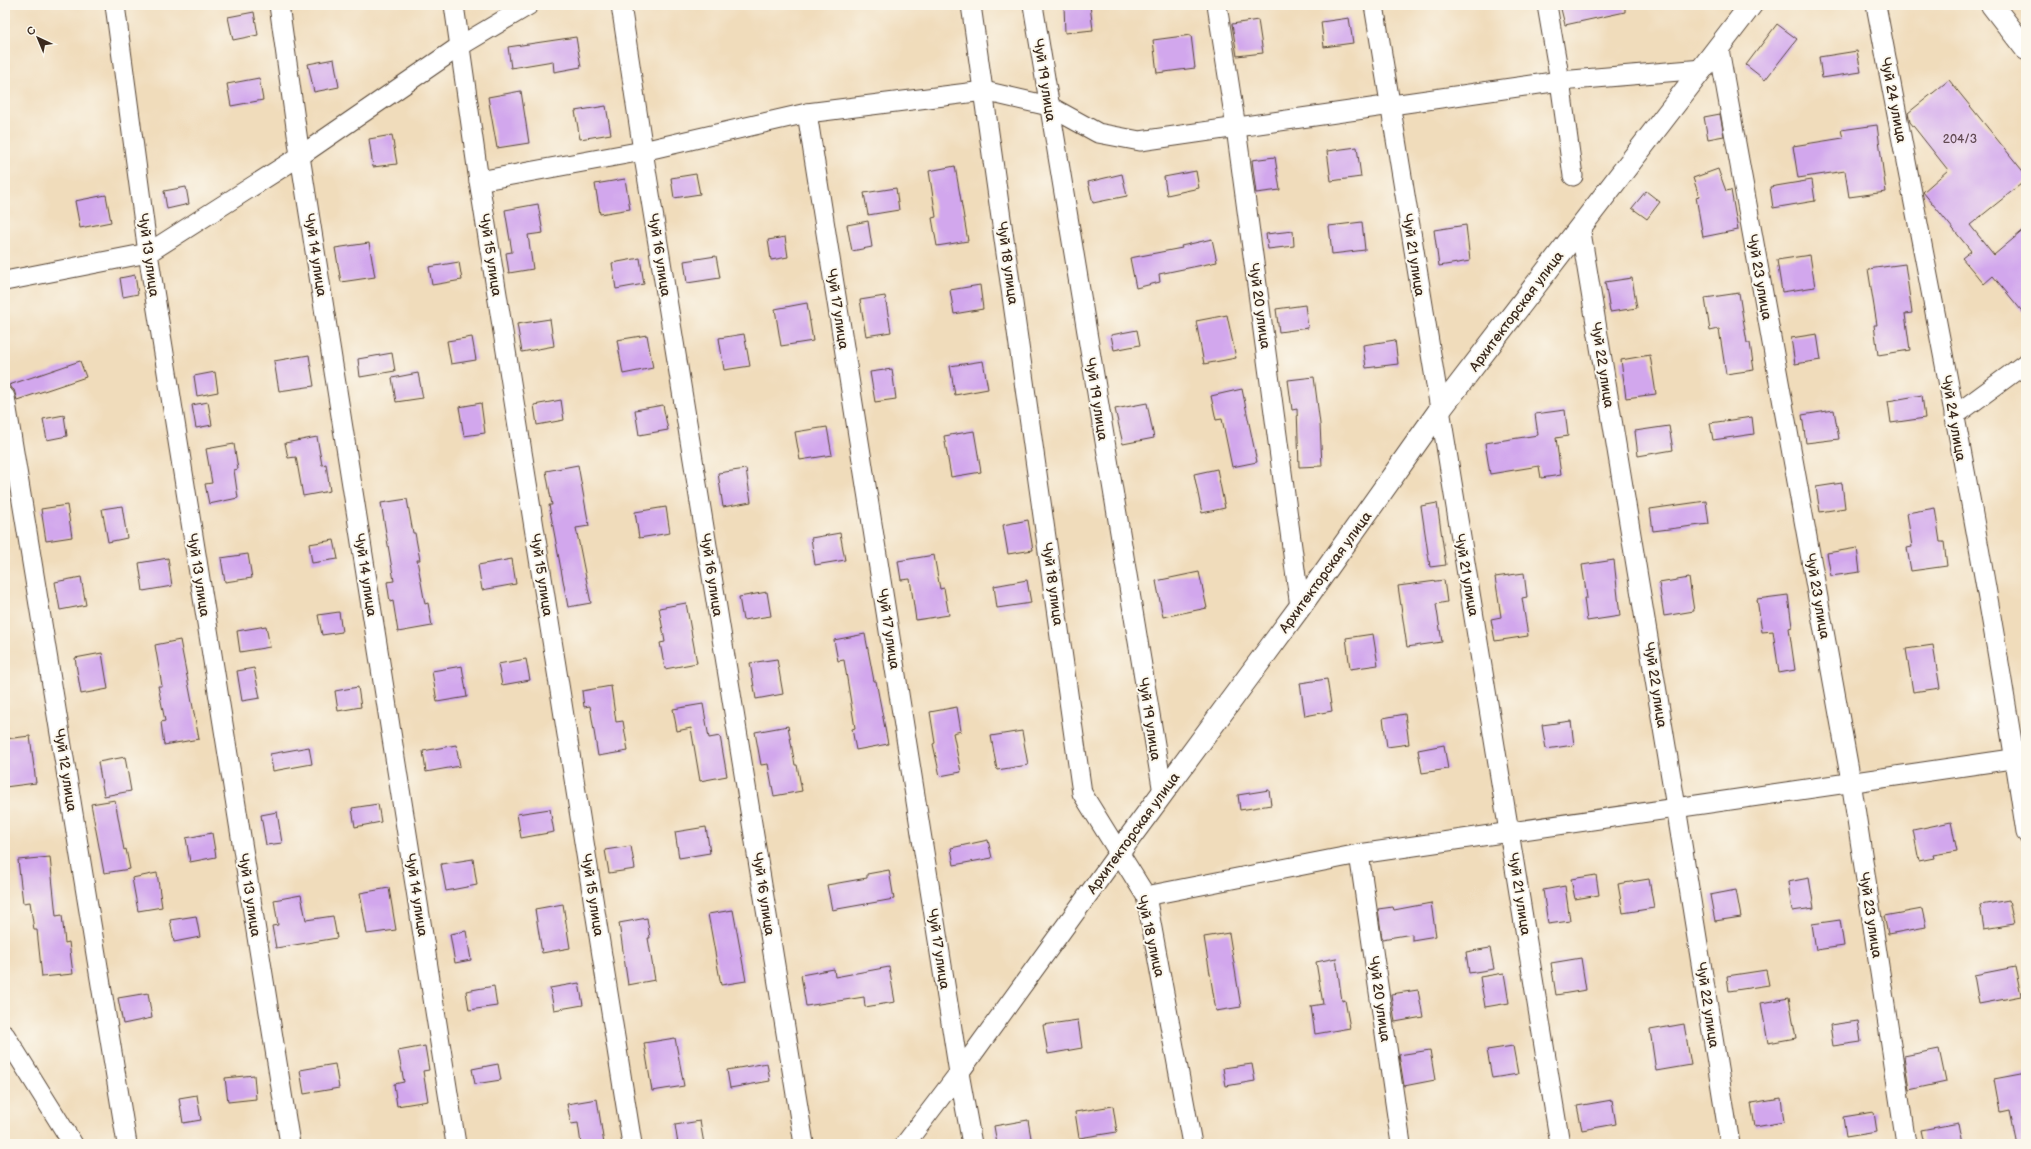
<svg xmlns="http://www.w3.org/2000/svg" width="2031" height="1149" viewBox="0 0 2031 1149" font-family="'Balsamiq Sans',sans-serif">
<rect width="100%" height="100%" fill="#fbf7ec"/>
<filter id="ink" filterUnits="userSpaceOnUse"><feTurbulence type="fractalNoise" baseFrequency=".025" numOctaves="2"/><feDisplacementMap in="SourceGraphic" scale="8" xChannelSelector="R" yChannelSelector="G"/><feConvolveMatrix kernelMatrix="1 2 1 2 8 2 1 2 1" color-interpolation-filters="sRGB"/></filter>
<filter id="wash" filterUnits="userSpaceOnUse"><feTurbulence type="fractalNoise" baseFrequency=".012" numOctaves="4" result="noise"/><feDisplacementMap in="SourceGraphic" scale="16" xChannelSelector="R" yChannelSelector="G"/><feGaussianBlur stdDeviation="0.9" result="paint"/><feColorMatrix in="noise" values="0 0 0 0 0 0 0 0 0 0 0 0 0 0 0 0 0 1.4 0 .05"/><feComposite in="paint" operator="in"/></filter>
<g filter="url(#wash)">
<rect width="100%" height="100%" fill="#f0dcbb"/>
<g id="blocks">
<!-- building -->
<g fill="#d2a7ed">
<path d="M1064,5H1090L1093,30L1065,33Z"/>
<path d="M1560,5H1625V12L1565,25Z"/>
<path d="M254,12L258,35L233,40L228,17Z"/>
<path d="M1349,18L1353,43L1324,47L1321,22Z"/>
<path d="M1258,20L1263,53L1237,56L1232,24Z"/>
<path d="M1777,24L1797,39L1765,80L1746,65Z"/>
<path d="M1191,35L1195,68L1157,73L1153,40Z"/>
<path d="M576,37L581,67L554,72L553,61L511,68L508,47Z"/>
<path d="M1857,51L1861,72L1822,78L1819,57Z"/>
<path d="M334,59L339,87L314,92L308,64Z"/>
<path d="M259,78L263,100L231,106L227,84Z"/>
<path d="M1949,80L2026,175V180L1970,225L1994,255L2026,228V316L1993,276L1984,284L1962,258L1971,251L1923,192L1948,170L1910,122L1908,113Z"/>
<path d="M521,91L529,143L497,148L488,97Z"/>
<path d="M606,106L611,134L580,139L575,111Z"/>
<path d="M1720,114L1724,136L1708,139L1704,117Z"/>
<path d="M1877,125L1886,192L1849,197L1845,171L1798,178L1793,146L1843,138L1841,130Z"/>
<path d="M392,135L397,164L373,167L369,139Z"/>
<path d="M1357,147L1361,177L1331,181L1327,151Z"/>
<path d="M1275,157L1280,190L1256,193L1252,160Z"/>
<path d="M955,166L968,241L937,246L932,218L936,217L929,171Z"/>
<path d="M1718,169L1726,191L1731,190L1738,230L1703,237L1696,197L1699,196L1693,178Z"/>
<path d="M1196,171L1199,188L1167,195L1164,177Z"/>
<path d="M696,174L700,194L674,198L671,178Z"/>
<path d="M1122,174L1127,196L1093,203L1088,182Z"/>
<path d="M625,179L630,209L600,214L595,184Z"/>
<path d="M1812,180L1815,201L1773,208L1770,187Z"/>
<path d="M186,187L189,204L167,209L164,191Z"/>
<path d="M896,188L899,210L868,215L864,193Z"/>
<path d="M1646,191L1660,202L1647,219L1632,208Z"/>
<path d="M106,195L111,222L80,228L75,201Z"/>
<path d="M538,204L543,233L528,235L533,269L509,273L506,253L512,252L505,210Z"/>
<path d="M868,221L872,247L852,251L847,225Z"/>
<path d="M1362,222L1365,250L1332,254L1329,226Z"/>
<path d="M1466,225L1470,261L1439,266L1434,230Z"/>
<path d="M1293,231L1294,246L1268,249L1266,234Z"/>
<path d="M785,237L788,257L771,260L768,240Z"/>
<path d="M1212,239L1217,262L1159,274L1160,282L1136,288L1130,258L1182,248L1181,246Z"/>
<path d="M369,243L375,277L341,282L335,248Z"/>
<path d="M1810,255L1815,287L1782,292L1777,260Z"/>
<path d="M716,256L720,278L687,283L684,261Z"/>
<path d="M640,258L644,284L616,289L612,263Z"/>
<path d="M459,262L462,280L432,285L429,267Z"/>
<path d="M1905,264L1912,313L1905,314L1910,350L1878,355L1874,325H1877L1868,269Z"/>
<path d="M135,275L138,294L123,297L120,278Z"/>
<path d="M1632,278L1637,308L1610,312L1605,282Z"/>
<path d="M980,285L983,309L954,314L950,290Z"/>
<path d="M1739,293L1747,343H1750L1754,370L1726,374L1719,329L1710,331L1705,298Z"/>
<path d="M885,296L891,332L866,336L860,300Z"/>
<path d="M807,303L813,341L781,346L775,309Z"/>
<path d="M1305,305L1308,328L1279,332L1276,309Z"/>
<path d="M1227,315L1236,358L1204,364L1196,321Z"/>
<path d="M550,319L554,346L522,352L517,324Z"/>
<path d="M1137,330L1140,345L1114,350L1111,335Z"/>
<path d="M744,334L750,366L724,370L719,338Z"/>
<path d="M1817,334L1821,360L1795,364L1791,338Z"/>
<path d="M647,335L653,368L623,374L617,340Z"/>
<path d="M472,337L476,360L451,364L447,341Z"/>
<path d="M1395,340L1398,364L1366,368L1363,345Z"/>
<path d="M392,353L395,371L360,377L358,359Z"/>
<path d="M309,355L314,386L279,391L274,361Z"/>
<path d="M1650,355L1656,394L1626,398L1621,360Z"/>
<path d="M80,361L86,377L17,400L14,390L10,387L9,385Z"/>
<path d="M983,361L988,389L955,395L950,366Z"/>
<path d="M892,369L896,399L875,402L870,372Z"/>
<path d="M215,372L218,392L197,396L194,376Z"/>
<path d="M418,373L423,398L396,402L392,378Z"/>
<path d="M1314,377L1320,424L1322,466L1299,467L1297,409L1292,410L1288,380Z"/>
<path d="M1242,389L1257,462L1232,467L1222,419L1216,420L1211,396Z"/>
<path d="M1922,395L1925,418L1891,423L1888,401Z"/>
<path d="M561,400L564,420L537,425L534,405Z"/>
<path d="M208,402L212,425L196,428L192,405Z"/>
<path d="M481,403L485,433L464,436L459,407Z"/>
<path d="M1147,403L1154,438L1123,444L1115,409Z"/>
<path d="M663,405L668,430L639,435L635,410Z"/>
<path d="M1565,410L1568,436L1556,438L1561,475L1541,478L1539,466L1490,474L1485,443L1538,435L1535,414Z"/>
<path d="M1834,410L1839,439L1806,443L1802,415Z"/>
<path d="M64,415L67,436L47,440L43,419Z"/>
<path d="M1752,417L1754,434L1713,440L1710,423Z"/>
<path d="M1669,426L1673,450L1638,456L1635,431Z"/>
<path d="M827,427L832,455L800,460L795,432Z"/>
<path d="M974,431L981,472L951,477L944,436Z"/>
<path d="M317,437L322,465L326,464L330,491L303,496L296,457L288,458L285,443Z"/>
<path d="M234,444L238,469L234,470L238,498L209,504L205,484L212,483L206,449Z"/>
<path d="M578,465L589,526L576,528L591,603L568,607L549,505H552L546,471Z"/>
<path d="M746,469L751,502L723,507L718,473Z"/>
<path d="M1217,469L1225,508L1202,513L1194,474Z"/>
<path d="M1842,483L1845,508L1820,512L1816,487Z"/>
<path d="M407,499L413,533H415L420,560H417L425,604L428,603L432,626L398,632L393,601L390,602L387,582L394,581L381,503Z"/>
<path d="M1706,501L1709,524L1653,531L1650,509Z"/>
<path d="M1437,503L1446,565L1430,567L1421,506Z"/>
<path d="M67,505L72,537L46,541L41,509Z"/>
<path d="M122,506L127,538L108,542L102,509Z"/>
<path d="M666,507L670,533L639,538L635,512Z"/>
<path d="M1935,508L1940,542H1944L1947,566L1911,571L1907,548L1912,547L1907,513Z"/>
<path d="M1028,520L1033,550L1008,554L1003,525Z"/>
<path d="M840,533L845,560L815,565L811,538Z"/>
<path d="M334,540L338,559L312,563L309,544Z"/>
<path d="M1857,548L1860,572L1831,576L1827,553Z"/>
<path d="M248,554L252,578L225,582L221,558Z"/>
<path d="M934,555L940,589L944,588L949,615L916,620L910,579L901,580L898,561Z"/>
<path d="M168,558L172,586L143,591L139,563Z"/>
<path d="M512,559L516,584L482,590L478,565Z"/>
<path d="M1614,560L1620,616L1587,621L1584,598H1587L1582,565Z"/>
<path d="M1199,572L1207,608L1163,617L1156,581Z"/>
<path d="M1524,573L1527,597L1522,598L1528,636L1495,641L1491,619L1501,617L1495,577Z"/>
<path d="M81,577L86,605L60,610L55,582Z"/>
<path d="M1689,578L1694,611L1664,616L1659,583Z"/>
<path d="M1027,580L1031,603L997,608L994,586Z"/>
<path d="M1444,580L1447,602L1436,604L1442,642L1407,647L1398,586Z"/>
<path d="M767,592L771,616L743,620L739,597Z"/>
<path d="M1788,595L1792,627L1789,628L1795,670L1779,673L1773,631L1762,632L1757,599Z"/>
<path d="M686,603L697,663L665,669L660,643L665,642L659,608Z"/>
<path d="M339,612L342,632L322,635L318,615Z"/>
<path d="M266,626L270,647L240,652L237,631Z"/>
<path d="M865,634L874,681H876L888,744L856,750L852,729L855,728L844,660L838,661L834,640Z"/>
<path d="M1373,634L1378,665L1350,669L1346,638Z"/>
<path d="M180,640L199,739L164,745L161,722L165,721L158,686H162L155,645Z"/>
<path d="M1933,645L1940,688L1913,692L1906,649Z"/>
<path d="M102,653L108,689L81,694L75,658Z"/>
<path d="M526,659L530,680L502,685L498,664Z"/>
<path d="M777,659L783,694L756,699L750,663Z"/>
<path d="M462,666L467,697L437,702L432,671Z"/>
<path d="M254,668L260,698L242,701L237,671Z"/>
<path d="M1327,679L1332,711L1305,716L1300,683Z"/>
<path d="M611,686L616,722L623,721L628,751L598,756L590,706L584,707L582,691Z"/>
<path d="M358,687L361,707L338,711L335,691Z"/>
<path d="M703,704L709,738L720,736L727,776L700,781L691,728L677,731L673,709Z"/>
<path d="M957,707L961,731L953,733L961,772L940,776L933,744L935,743L930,712Z"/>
<path d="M1405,714L1409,744L1387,747L1383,718Z"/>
<path d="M1571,721L1574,745L1546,749L1542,725Z"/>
<path d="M788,726L795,765H797L802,791L774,796L768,764L761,765L755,732Z"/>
<path d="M1022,731L1028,765L997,770L991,736Z"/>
<path d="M30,736L36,783L5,787V739Z"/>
<path d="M456,745L460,766L426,772L423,751Z"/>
<path d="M1444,745L1448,769L1422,773L1418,750Z"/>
<path d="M309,747L312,764L273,771L270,754Z"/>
<path d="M125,757L131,791L104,796L98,762Z"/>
<path d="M1269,790L1271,805L1240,810L1238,795Z"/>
<path d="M115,800L124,850L126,849L130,869L104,873L91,804Z"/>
<path d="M378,804L381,822L355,827L352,808Z"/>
<path d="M550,809L554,832L521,838L517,814Z"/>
<path d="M277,812L282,843L266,845L261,815Z"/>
<path d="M1951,822L1957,851L1933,855L1934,858L1919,861L1913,830Z"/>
<path d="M706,827L710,853L679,858L675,832Z"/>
<path d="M212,833L216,857L190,862L186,838Z"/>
<path d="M988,840L992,858L954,865L951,848Z"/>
<path d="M631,846L635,869L609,873L605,850Z"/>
<path d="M50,857L56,916L62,915L65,943L69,942L73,974L42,977L37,930H34L30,902L23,903L18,860Z"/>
<path d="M473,859L477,885L446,891L441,864Z"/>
<path d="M889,870L894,899L832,910L827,885L867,878V874Z"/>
<path d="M157,873L162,907L138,911L132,878Z"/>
<path d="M1596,875L1599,895L1575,899L1571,879Z"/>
<path d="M1809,878L1814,908L1792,911L1788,882Z"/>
<path d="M1649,879L1654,908L1623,913L1618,884Z"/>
<path d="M1565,886L1570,921L1548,924L1543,890Z"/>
<path d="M389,888L396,930L367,934L360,893Z"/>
<path d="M1736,890L1741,917L1715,921L1710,895Z"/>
<path d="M301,895L306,920L333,916L337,938L276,948L272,926L278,925L274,900Z"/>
<path d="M2009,900L2014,924L1984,929L1980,905Z"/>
<path d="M1431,903L1436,936L1412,940V934L1382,939L1378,909L1393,907L1394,910Z"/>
<path d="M563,904L570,948L542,953L535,909Z"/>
<path d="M1922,909L1926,927L1888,934L1884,916Z"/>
<path d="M733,910L746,981L721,985L708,914Z"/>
<path d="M196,916L200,937L174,942L170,920Z"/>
<path d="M647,918L650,938H648L655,980L628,985L619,923Z"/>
<path d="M1840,920L1844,946L1816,950L1812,924Z"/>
<path d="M466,931L471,960L455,963L450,934Z"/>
<path d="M1229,933L1241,1007L1216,1011L1204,937Z"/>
<path d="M1490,948L1494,969L1469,973L1466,952Z"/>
<path d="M1336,958L1342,1001L1345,1000L1350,1028L1315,1034L1311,1006L1323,1004L1316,962Z"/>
<path d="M1581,958L1586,990L1556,995L1551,963Z"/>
<path d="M889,967L895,1002L865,1007L864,997L806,1006L801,975L834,969L835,977Z"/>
<path d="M2015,967L2021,996L1979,1004L1974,975Z"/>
<path d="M1766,970L1769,985L1729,991L1727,976Z"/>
<path d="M1504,973L1509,1003L1485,1007L1480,977Z"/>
<path d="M579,983L583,1005L554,1010L550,988Z"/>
<path d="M494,986L497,1006L469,1010L466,991Z"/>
<path d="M1418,990L1423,1017L1395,1022L1391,994Z"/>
<path d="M148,993L152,1018L123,1024L118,998Z"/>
<path d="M1789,998L1796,1038L1768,1043L1761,1003Z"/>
<path d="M1078,1020L1082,1048L1048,1054L1043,1025Z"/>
<path d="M1858,1021L1861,1042L1833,1046L1830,1025Z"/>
<path d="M1684,1024L1691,1065L1656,1071L1650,1030Z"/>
<path d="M675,1038L684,1086L652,1091L644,1043Z"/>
<path d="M425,1046L429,1070L423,1071L428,1101L397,1106L394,1084L404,1082L398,1051Z"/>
<path d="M1513,1046L1518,1074L1492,1078L1487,1050Z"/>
<path d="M1939,1049L1946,1082L1909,1090L1904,1056Z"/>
<path d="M1430,1050L1435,1080L1404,1086L1399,1055Z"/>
<path d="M767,1063L770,1081L730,1088L727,1070Z"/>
<path d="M335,1064L339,1088L304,1094L300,1070Z"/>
<path d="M498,1064L501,1080L475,1084L472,1069Z"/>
<path d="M1252,1064L1255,1081L1226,1086L1223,1068Z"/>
<path d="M2026,1073V1144H2016L2009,1110L2000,1112L1994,1079Z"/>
<path d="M254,1075L256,1099L228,1102L225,1078Z"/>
<path d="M197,1095L201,1120L183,1123L179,1098Z"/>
<path d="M1781,1098L1784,1122L1755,1127L1751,1103Z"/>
<path d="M597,1099L604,1144H581L578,1123L571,1124L567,1104Z"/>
<path d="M1612,1100L1616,1124L1582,1130L1577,1106Z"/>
<path d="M1113,1106L1117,1132L1079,1138L1075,1112Z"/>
<path d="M1874,1112L1877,1132L1846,1137L1843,1117Z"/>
<path d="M1028,1120L1032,1144H997L994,1126Z"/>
<path d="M700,1121L704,1144H678L675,1125Z"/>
<path d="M1959,1123L1963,1144H1924L1921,1130Z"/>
</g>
</g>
</g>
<g filter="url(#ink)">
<use href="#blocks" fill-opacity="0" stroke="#564536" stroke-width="1"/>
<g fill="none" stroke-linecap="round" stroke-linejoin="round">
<!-- street casing -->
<g stroke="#564536" stroke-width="21">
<g id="street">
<path d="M115,5L148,253L290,1144"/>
<path d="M279,5L300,156L456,1144"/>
<path d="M454,5L479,181L632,1144"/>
<path d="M621,5L643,151L804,1144"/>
<path d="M971,5L1082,793L1146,896L1192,1144"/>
<path d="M1033,5L1163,793"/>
<path d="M1217,5L1236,128L1300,607"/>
<path d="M1374,5L1560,1144"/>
<path d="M1547,5L1560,81L1573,176"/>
<path d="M1876,5C1928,280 1985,555 2026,833"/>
<path d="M1719,49L1851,781L1906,1144"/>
<path d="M807,113L959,1073L972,1144"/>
<path d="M479,181L643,151L807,113L984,91L1049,106L1098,133L1140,141L1560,81L1703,69"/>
<path d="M1580,226L1676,807L1730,1144"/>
<path d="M5,281L148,253L300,156L460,46L529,5"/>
<path d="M5,397L127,1144"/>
<path d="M1954,416L2026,363"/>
<path d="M1359,854L1401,1144"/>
<path d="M1146,896L1359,854L2026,757"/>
<path d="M5,1035L73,1144"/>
<path d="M905,1144L959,1073L1119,852"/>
</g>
</g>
<!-- secondary casing -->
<g stroke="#564536" stroke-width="24">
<g id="secondary">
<path d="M1992,5L2026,49"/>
<path d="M1119,852L1300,607L1439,411L1751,5"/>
</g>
</g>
<!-- street -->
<use href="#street" stroke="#fff" stroke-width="19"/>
<!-- secondary -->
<use href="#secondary" stroke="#fff" stroke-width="22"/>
</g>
</g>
<g text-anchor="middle" stroke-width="4" stroke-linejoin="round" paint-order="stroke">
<!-- number labels -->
<g font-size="12" fill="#614952">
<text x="1960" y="143">204/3</text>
</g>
<!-- street labels -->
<g font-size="14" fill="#3b2a1e" stroke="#fbf7ec">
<text transform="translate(1045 80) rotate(81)" y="5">Чуй 19 улица</text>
<text transform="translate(1894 100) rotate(79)" y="5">Чуй 24 улица</text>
<text transform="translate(149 255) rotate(82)" y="5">Чуй 13 улица</text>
<text transform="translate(316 255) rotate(81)" y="5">Чуй 14 улица</text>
<text transform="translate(491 255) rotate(81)" y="5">Чуй 15 улица</text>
<text transform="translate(660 255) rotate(81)" y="5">Чуй 16 улица</text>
<text transform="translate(1414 255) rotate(81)" y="5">Чуй 21 улица</text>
<text transform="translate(1008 263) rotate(82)" y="5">Чуй 18 улица</text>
<text transform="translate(1760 277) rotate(80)" y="5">Чуй 23 улица</text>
<text transform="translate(1260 306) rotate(82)" y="5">Чуй 20 улица</text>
<text transform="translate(838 309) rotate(81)" y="5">Чуй 17 улица</text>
<text transform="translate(1516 311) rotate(-53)" y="5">Архитекторская улица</text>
<text transform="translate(1603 365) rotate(81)" y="5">Чуй 22 улица</text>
<text transform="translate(1097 399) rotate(81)" y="5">Чуй 19 улица</text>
<text transform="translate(1954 418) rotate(80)" y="5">Чуй 24 улица</text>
<text transform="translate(1325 572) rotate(-54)" y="5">Архитекторская улица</text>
<text transform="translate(199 575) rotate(81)" y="5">Чуй 13 улица</text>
<text transform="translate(366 575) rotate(81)" y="5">Чуй 14 улица</text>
<text transform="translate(542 575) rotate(81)" y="5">Чуй 15 улица</text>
<text transform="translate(712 575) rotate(81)" y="5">Чуй 16 улица</text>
<text transform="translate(1467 575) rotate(80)" y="5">Чуй 21 улица</text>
<text transform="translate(1053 584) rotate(82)" y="5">Чуй 18 улица</text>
<text transform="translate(1818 596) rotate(80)" y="5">Чуй 23 улица</text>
<text transform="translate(889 629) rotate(81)" y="5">Чуй 17 улица</text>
<text transform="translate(1656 685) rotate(81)" y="5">Чуй 22 улица</text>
<text transform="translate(1150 719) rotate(81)" y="5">Чуй 19 улица</text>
<text transform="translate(66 770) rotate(81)" y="5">Чуй 12 улица</text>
<text transform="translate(1133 833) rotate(-54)" y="5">Архитекторская улица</text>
<text transform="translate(764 894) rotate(81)" y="5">Чуй 16 улица</text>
<text transform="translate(1520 894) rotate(81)" y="5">Чуй 21 улица</text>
<text transform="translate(250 895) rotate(81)" y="5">Чуй 13 улица</text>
<text transform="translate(417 895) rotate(81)" y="5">Чуй 14 улица</text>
<text transform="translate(593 895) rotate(81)" y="5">Чуй 15 улица</text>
<text transform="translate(1871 915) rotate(81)" y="5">Чуй 23 улица</text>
<text transform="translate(1151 936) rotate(77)" y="5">Чуй 18 улица</text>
<text transform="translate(939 949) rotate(81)" y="5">Чуй 17 улица</text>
<text transform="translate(1380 999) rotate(82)" y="5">Чуй 20 улица</text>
<text transform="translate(1708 1005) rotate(81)" y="5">Чуй 22 улица</text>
</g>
</g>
<!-- margin -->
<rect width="2031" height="1149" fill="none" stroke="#fbf7ec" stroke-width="20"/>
<!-- north arrow -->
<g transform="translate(38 38) rotate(316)" stroke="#fbf7ec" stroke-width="3" paint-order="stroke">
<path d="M0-3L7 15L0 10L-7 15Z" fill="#3b2a1e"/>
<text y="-6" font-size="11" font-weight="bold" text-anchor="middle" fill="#3b2a1e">С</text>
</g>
</svg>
